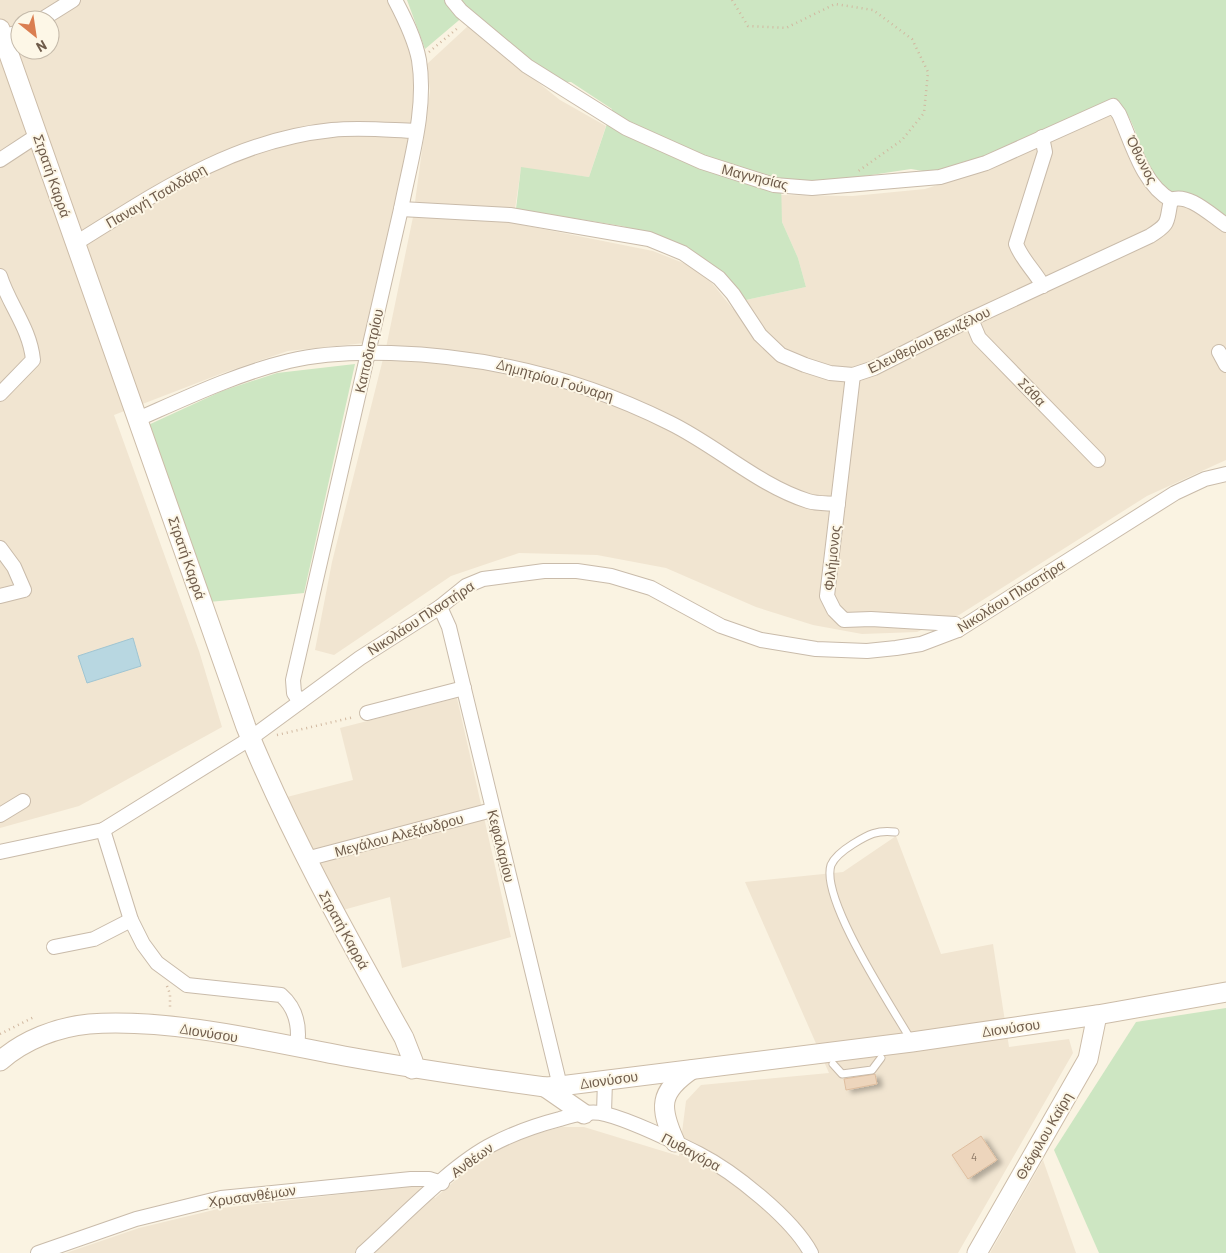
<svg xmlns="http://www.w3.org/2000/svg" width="1226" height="1253" viewBox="0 0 1226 1253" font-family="Barlow,sans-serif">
<defs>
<filter id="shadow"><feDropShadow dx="5.5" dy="3" stdDeviation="2.5" flood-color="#0004"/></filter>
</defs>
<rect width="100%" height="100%" fill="#faf3e2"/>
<!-- residential -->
<g fill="#f1e5d1" fill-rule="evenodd">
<path d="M0,0H390L410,43L416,76L415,105L410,136L365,343L288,351L223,373L114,415L199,651L222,727L79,806L0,828ZM20,20H50V50H20Z"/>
<path d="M468,26L560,100L606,126L589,177L521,168L513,223L653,251L691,266L712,283L733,309L746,300L806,287L798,258L782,222L780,195L853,196L925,189L990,168L1049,143L1107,115L1114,118L1142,178L1156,198L1167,205L1183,204L1226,231V460L1147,496L959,615L917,632L862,634L813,625L756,607L666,568L597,555L519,553L451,576L334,655L315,650L332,562L387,343L413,217L430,91L427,64Z"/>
<path d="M457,698L511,937L402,968L390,897L343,910L283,798L353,780L340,728Z"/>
<path d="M896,836L941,954L993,944L1009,1047L1069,1039L1073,1053L958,1253H66L139,1228L222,1208L422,1185L435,1198L474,1164L500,1147L531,1135L562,1127H584L679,1156L686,1101L701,1085L829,1073L745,882L843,872Z"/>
<path d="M1043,1160L1076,1253H990Z"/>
</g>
<!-- green -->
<g fill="#cde6c2">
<path d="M407,0H1226V220C1200,208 1163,198 1150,170C1139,147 1135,120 1118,101H1107L1049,131L1009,144L985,158L963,162L935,173L911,169L838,180L781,181L782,222L798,258L806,287L746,300L723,272L696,255L659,236L622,226L516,209L521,167L589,177L612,109L571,82H556L471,10L425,49Z"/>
<path d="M355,364L304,593L209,602L146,426L222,391L277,373Z"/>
<path d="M1226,1008V1253H1099L1054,1150L1136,1022Z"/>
</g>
<!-- water -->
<path fill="#b8d7e1" stroke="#a0c5d2" d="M133,638L141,666L87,683L78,656Z"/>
<!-- building -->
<g fill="#edd5bc" stroke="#debd9e" filter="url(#shadow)">
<path d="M875,1074L877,1084L846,1090L844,1079Z"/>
<path d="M981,1136L997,1160L968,1179L952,1155Z"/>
</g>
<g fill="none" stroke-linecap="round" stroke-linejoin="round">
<!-- lane casing -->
<g stroke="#c9bbaa" stroke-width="9">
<g id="lane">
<path d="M895,832C877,830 869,834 853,844C845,849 835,856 831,865C820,899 892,1007 911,1040"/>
<path d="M833,1064L842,1074L872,1070L881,1058"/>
</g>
</g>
<!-- street casing -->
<g stroke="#c9bbaa" stroke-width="16">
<g id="street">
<path d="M452,0L461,11L527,66L626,128L702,162L774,185L812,188L940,177L986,163L1113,106L1119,114C1132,142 1142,184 1171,200"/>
<path d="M41,20L73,0"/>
<path d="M0,37L20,32"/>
<path d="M1042,137L1045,152L1016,244C1022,260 1035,271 1043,286"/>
<path d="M0,160L38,135"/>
<path d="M1171,200C1188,192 1212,216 1226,225"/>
<path d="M401,209L510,215L649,239L683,253L719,278L733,294L760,335L781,355L805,365L830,373L853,375L874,368L971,319L1150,236C1171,223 1166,222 1171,200"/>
<path d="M76,243C158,192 233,140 332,130C360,127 388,130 416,131"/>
<path d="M0,276C9,305 30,328 33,360L0,394"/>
<path d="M971,319L979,338L1098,460"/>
<path d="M1219,352L1226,365"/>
<path d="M853,375L827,596L834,610L844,620L871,619L955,624L958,630"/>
<path d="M138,419C188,397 236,374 289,361C322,353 358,352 391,353C489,356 582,379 670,423C717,446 758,485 808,501C817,504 828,503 838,504"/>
<path d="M0,548L14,567L24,590L0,596"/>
<path d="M440,607L449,627L560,1086"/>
<path d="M300,702L294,693L293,680L401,209C410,162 427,109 419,60C415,39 405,19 395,0"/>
<path d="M367,713L464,688"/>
<path d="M0,815L23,801"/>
<path d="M103,830L131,920L143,944L157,963L187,985L281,995C296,1008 300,1027 297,1047"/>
<path d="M0,852L103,830L251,738L360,658L440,607L466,586L483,579L544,571H577L611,576L651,588L721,626L761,640L816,649L867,651L896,648L921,644L958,630L1175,493L1205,479L1226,474"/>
<path d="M306,859L492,810"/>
<path d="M54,947L94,939L131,920"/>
<path d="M604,1113L605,1080"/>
<path d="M38,1253L136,1219L221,1198L411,1179H429L442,1183"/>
<path d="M363,1253C400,1220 451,1165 493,1144C514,1133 537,1125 560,1119C574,1115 591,1110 605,1114C633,1121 673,1141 699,1154C734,1172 792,1218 811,1253"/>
</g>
</g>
<!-- secondary casing -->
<g stroke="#ccbca8" stroke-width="21">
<g id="secondary">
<path d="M0,29L246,727C290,835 347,936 404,1038L413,1061L412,1069"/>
<path d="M0,1061C24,1040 57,1027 89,1024C168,1018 266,1041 344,1056C411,1068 478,1078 545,1087L560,1086L912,1042L1097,1015L1226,992"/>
<path d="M545,1087L584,1114"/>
<path d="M675,1142C659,1107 659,1092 691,1070"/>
<path d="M977,1253L1088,1059L1097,1015"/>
</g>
</g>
<!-- path -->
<g stroke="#d1b8a0" stroke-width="2.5" stroke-dasharray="1 4" stroke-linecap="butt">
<path d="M732,0L748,26L786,28L835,4L873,10L912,39L928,72L924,113L902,140L857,172"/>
<path d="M429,52L459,27"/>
<path d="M277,735L354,717"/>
<path d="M167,986L170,994V1010"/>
<path d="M0,1034L34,1017"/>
</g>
<!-- lane -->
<use href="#lane" stroke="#fff" stroke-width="7"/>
<!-- street -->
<use href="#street" stroke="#fff" stroke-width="14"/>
<!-- secondary -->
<use href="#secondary" stroke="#fff" stroke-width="19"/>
</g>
<g text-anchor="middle" stroke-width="4" stroke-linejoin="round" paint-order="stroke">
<!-- number labels -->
<g font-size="11" fill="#8e7a67">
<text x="974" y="1161">4</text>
</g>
<!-- street labels -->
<g font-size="14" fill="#6f5c4b" stroke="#fdf7e7">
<text transform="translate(1142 160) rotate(63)" y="5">Όθωνος</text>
<text transform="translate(52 176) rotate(71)" y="5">Στρατή Καρρά</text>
<text transform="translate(755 177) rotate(14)" y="5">Μαγνησίας</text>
<text transform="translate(156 196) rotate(-30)" y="5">Παναγή Τσαλδάρη</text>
<text transform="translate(929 340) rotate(-26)" y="5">Ελευθερίου Βενιζέλου</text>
<text transform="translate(369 351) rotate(-77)" y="5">Καποδιστρίου</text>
<text transform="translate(555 380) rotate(16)" y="5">Δημητρίου Γούναρη</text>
<text transform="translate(1032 392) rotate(46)" y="5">Σάθα</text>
<text transform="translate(187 558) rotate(71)" y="5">Στρατή Καρρά</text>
<text transform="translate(832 558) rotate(-84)" y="5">Φιλήμονος</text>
<text transform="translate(1011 596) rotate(-32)" y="5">Νικολάου Πλαστήρα</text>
<text transform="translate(421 618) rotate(-33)" y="5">Νικολάου Πλαστήρα</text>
<text transform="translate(399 835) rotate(-15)" y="5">Μεγάλου Αλεξάνδρου</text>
<text transform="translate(501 846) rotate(76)" y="5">Κεφαλαρίου</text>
<text transform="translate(344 930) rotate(61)" y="5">Στρατή Καρρά</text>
<text transform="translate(1011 1028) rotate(-8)" y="5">Διονύσου</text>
<text transform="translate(209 1033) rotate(9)" y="5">Διονύσου</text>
<text transform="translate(609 1080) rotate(-8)" y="5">Διονύσου</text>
<text transform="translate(1044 1136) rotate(-60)" y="5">Θεόφιλου Καϊρη</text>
<text transform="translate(691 1152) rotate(28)" y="5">Πυθαγόρα</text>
<text transform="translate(472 1160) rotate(-36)" y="5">Ανθέων</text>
<text transform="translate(252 1196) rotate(-8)" y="5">Χρυσανθέμων</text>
</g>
</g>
<!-- north arrow -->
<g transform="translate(35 35) rotate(150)"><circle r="24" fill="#fdf7e7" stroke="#c4b9a9"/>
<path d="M0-4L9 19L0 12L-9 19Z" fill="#da7e51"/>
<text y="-8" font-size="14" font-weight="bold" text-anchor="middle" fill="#6f5c4b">N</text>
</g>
</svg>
